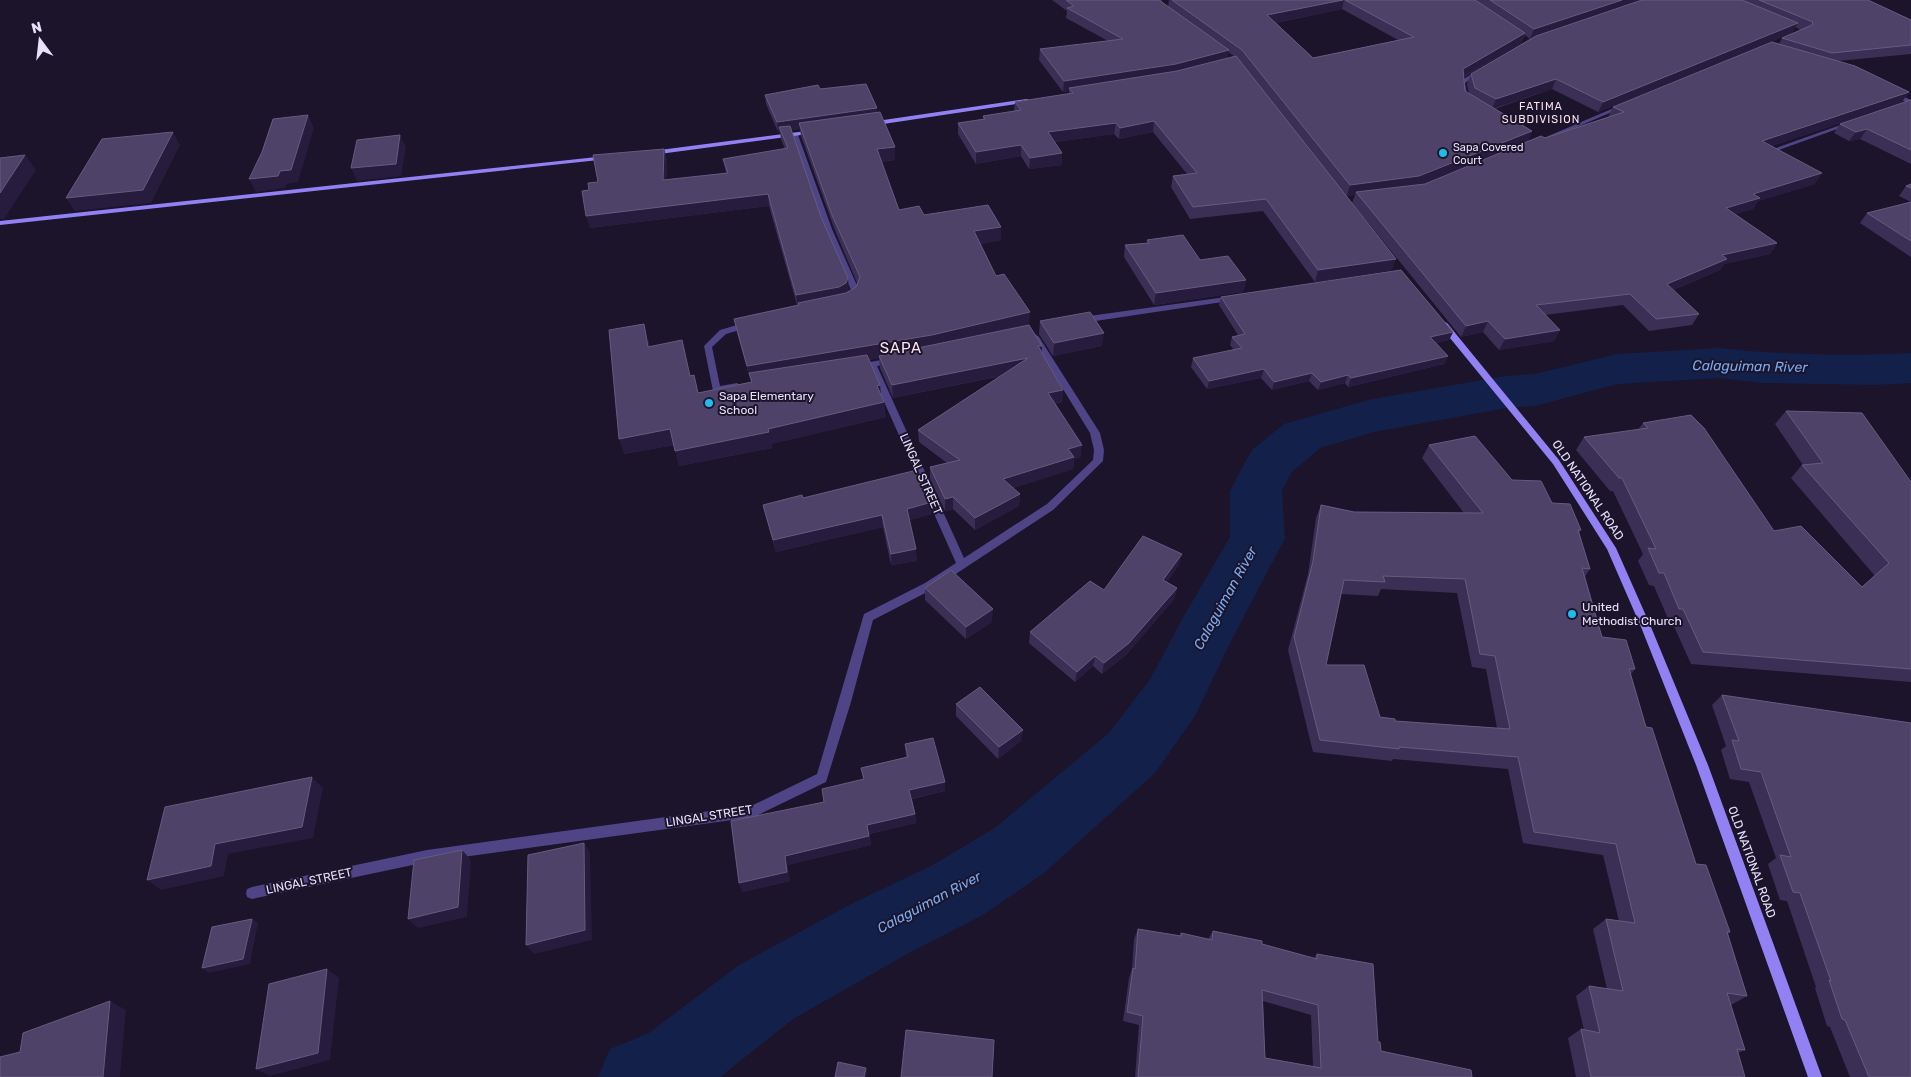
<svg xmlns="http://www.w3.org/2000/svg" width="1911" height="1077" viewBox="0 0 1911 1077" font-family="Rubik,sans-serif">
<rect width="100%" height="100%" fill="#1b142b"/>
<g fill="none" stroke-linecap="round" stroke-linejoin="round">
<!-- river -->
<path fill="#13214a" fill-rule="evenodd" d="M1719,348C1782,355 1847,356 1911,353V383L1876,385L1762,383L1719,378L1617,384L1535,406L1506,408L1374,432L1320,448L1291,473L1282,491L1285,538L1229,645L1195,716L1155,773L1044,873L983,915L907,954L793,1019L720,1077H598L610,1049L649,1033L739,965L855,902L933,865L996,827L1109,733L1151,678L1181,621L1230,537V491L1245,462L1253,449L1284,424L1372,399L1506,376L1535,374L1617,354Z"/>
<!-- service -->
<path fill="#4f4485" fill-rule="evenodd" d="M747,322L750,323V327L726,334L712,347L720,386L737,383L741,386L737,389L713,391L704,346L720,330Z"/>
<!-- minor -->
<g fill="#4f4485" fill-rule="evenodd">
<path d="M1478,70L1483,71L1465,83L1467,94L1462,95L1459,82Z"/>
<path d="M1890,92H1894L1911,100V105L1890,94Z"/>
<path d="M1621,105L1626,106L1537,144L1532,143Z"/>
<path d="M1849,122L1854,123L1770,153L1765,152Z"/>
<path d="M793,134L798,135L832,229L859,290L854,301H851L847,299L851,290L824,229L792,135Z"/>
<path d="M1233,296H1236V300L1082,323L1078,320L1082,317Z"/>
<path d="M1035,334L1039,337L1100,433L1104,450L1103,461L1053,510L933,589L873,620L851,702L826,782L754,817L427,862L252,899L247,897L246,893L247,889L252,887L427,850L753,805L817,774L864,614L925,583L956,563L869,368L859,370L855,367L859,364L892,358L896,361L895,363L877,366L964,558L1047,504L1093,460L1094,450L1090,433L1031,337Z"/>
</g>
<!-- secondary -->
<g fill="#9281f3" fill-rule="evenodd">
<path d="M1027,99L1029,100V102L870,126L867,124L870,122Z"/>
<path d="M814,130L817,132L816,133L652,155L649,153L652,151Z"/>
<path d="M606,156L609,158L608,159L0,225V221Z"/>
<path d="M1444,322L1447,323L1559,460L1616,548L1651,627L1708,765L1822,1077H1808L1696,765L1641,627L1607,549L1553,464L1441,327L1440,325Z"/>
</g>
</g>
<!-- wall -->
<g fill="#3c2f56" fill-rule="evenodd">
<path d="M1052,0H1162V2L1168,7L1169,0H1868L1911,20V54L1838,61L1909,92L1901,103L1771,146L1815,184L1758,201L1753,209L1735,214L1777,243L1770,254L1724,264L1720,270L1673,290L1699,314L1692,325L1649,331L1623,305L1545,315L1560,330L1554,341L1499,350L1483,332L1461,337L1352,203L1355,195L1347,196L1392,270L1315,282L1263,211L1190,219L1171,187L1173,176L1187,174L1153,132L1119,139L1114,134L1055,142L1062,153V165L1029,169L1021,156L976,164L958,134V123L983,120V116L1014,111L1015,102L1069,94V91L1063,92L1039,60L1040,49L1108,41L1066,18L1067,11ZM1342,9L1398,40L1313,58L1276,23ZM1795,27L1801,30L1782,38L1779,44L1613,107L1608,117L1545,138L1423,184L1528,141L1532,131L1495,109L1552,89L1598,112L1792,33ZM1525,35L1530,39L1471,74L1467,84L1469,94L1465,91L1464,77L1521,43ZM1228,52L1234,56L1227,58Z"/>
<path d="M820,89L877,113L895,147V160L881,162L899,210L924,215L1001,227V240L980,244L996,276L1029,326L1042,353L1063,390L1062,402L1055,404L1081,457L1074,459L1073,469L1013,488L1020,494L1019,506L975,530L953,509L945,511L930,479V467L947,463L919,442L918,430L1001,376L893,398L880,368L879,358L869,360L880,385L881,394L886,417L771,444L772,448L679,466L674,445L624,454L648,340L650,347L690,376L698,393L751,382L737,333L734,319L797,305L769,206L590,228L589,190L598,182L664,149L667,161L666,180L726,173L723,159L785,149L781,139L780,132H778L766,104L765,95ZM800,129L801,136L834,228L857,283L856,287L849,291L821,217L791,130Z"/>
<path d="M1911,100V164L1860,139L1849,141L1834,133L1840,124Z"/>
<path d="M1911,184V202L1899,196L1906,186Z"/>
<path d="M1911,202V257L1860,223L1867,213Z"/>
<path d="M1147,240L1200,260L1246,280L1243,292L1154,305L1124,257L1125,245L1147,243Z"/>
<path d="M1221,297L1453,332L1449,340L1436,343L1448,356L1444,364L1348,387L1345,383L1318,390L1309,381L1272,390L1261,378L1207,389L1191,367L1193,358L1234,350L1230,345L1232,337L1238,335L1219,305Z"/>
<path d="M1040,321L1102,346L1053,356L1039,334Z"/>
<path d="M1786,411L1911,482V682L1691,664L1672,622L1669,621L1654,586L1649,585L1638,561L1643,554L1613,491H1610L1576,450L1584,437L1638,430L1643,423L1774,531L1862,587L1875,576L1791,478L1802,465H1803L1775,424Z"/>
<path d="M1429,445L1512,480L1552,503L1581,530L1579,533L1590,569L1585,576L1602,637L1635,669L1631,674L1646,727L1696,864L1730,932L1728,934L1747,996L1731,1005L1745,1050L1738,1053L1745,1077H1576L1568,1038L1581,1029L1584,1030L1576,996L1589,986L1607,989L1593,929L1606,919L1619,921L1603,855L1523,843L1508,769L1393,759L1392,761L1313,752L1288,650L1308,574L1316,518L1321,505L1354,512L1464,513L1422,458ZM1381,589L1457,593L1472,667L1486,669L1497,728L1395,721L1380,717L1326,665L1341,594L1378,596Z"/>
<path d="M803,498L932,514L909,520L917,561L891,565L883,527L776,552L766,517L763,505Z"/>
<path d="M1179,565L1167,582L1177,588L1174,599L1127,654L1102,674L1093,666L1075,682L1029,643L1030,632L1104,590Z"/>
<path d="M925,588L992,622L966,639L925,600Z"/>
<path d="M1722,695L1911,1077H1850L1830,1027L1827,1026L1815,988L1816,987L1787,901L1780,900L1768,864L1776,858L1749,782L1730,779L1721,750L1726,746L1712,705Z"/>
<path d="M956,704L1021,741L998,759L956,716Z"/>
<path d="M905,744L945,782V791L912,799L915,814L916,823L869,834L871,845L787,865L790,881L742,892L863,779L861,768L906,757Z"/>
<path d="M1138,929L1180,936L1181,933L1208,939L1213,931L1314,958L1317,954L1378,1042L1381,1051L1472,1077H1135L1139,1025L1123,1021L1129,978L1132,969L1134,939ZM1263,1001L1311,1015L1313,1066L1265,1058Z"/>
</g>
<!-- shaded-wall -->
<g fill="#271c3e">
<path d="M1344,0L1342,9L1265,25L1267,15Z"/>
<path d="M1622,0H1646L1530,39L1534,29Z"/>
<path d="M1798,23L1792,33L1598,112L1603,102Z"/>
<path d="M1525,33L1521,43L1459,79L1463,69Z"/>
<path d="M1229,50L1227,60L1175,74L1069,88V91L1063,92L1064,81Z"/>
<path d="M1556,79L1552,89L1492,109L1496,99Z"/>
<path d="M1909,92L1901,103L1755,152L1762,141Z"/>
<path d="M877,108V118L799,123L800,129L781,131L779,127L780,132H778L777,122Z"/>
<path d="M308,115L314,128L298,182L287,184L285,188L256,192L249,179Z"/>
<path d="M1154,121L1153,132L1119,139L1120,128Z"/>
<path d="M1116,123L1114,134L1047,143L1048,132Z"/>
<path d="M1867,129L1860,139L1849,141L1856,132Z"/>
<path d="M1532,131L1528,141L1416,187L1356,192L1355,195L1347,196L1350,185Z"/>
<path d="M173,132L180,145L151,203L75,211L66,198Z"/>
<path d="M400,135L406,147L401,176L357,181L351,168Z"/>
<path d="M1021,145V156L976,164V152Z"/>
<path d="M895,147V160L877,162V149Z"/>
<path d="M664,149L667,161L666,192L663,180Z"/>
<path d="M1062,153V165L1029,169L1030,158Z"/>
<path d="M25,155L36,170L4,219H0V193Z"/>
<path d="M1822,173L1815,184L1758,201L1753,209L1720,219L1726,208L1753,194Z"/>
<path d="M768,194L769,206L590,228L586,216Z"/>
<path d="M1001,227V240L973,245L974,231Z"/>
<path d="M1777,243L1770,254L1724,264L1720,270L1660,295L1667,284L1722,255Z"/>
<path d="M1396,259L1392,270L1315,282L1318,270Z"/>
<path d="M848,278L849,290L847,296L798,308L796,295Z"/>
<path d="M1246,280L1243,292L1154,305L1156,293Z"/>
<path d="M1030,312L1029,326L879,356V358L751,379L749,373L751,379H750L747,366Z"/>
<path d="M1488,321L1483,332L1461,337L1466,326Z"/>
<path d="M644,324L648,340L652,362L648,347Z"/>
<path d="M1560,330L1554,341L1499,350L1505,339Z"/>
<path d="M1453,332L1449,340L1426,346L1430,337Z"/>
<path d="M1104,333L1102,346L1053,356L1054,343Z"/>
<path d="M1038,346H1042L1041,358Z"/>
<path d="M1448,356L1444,364L1348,387L1351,378Z"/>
<path d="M1028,358V370L893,398L892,385Z"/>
<path d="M1264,369L1261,378L1207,389L1209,381Z"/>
<path d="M1312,373L1309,381L1272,390L1274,382Z"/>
<path d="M1348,375L1345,383L1318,390L1321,382Z"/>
<path d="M880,385L881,400L877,386Z"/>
<path d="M1063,390L1062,402L1047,406L1048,393Z"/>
<path d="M884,402L886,417L771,444L772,448L679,466L675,451Z"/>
<path d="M670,429L675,445L624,454L619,439Z"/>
<path d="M1082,445L1081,457L1074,459L1073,469L1003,491V479L1068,449Z"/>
<path d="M1020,494L1019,506L975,530V518Z"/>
<path d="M953,497V509L945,511V499Z"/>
<path d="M932,502V514L907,521V509Z"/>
<path d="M882,515L883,527L776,552L773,540Z"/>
<path d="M916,549L917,561L891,565V554Z"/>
<path d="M1182,554L1179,565L1161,591L1163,580Z"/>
<path d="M1177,588L1174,599L1127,654L1102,674L1104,663Z"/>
<path d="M993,609L992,622L966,639V627Z"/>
<path d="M1095,656L1093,666L1075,682L1077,672Z"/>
<path d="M1023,730L1021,741L998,759L999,747Z"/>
<path d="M312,777L323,788L313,838L228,854L224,876L161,890L147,880L215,844Z"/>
<path d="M945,782V791L910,799L909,790Z"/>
<path d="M915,814L916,823L868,834L867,825Z"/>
<path d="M869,836L871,845L787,865L790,881L742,892L739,883L785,856Z"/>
<path d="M584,843L590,853L592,940L534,954L526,945Z"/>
<path d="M462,850L471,860L467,917L418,928L408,919Z"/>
<path d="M252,919L258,923L250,964L209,973L202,968Z"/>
<path d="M327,969L339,978L330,1060L270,1076L256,1069Z"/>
<path d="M110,1001L126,1010L120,1077H103Z"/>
<path d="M866,1068L867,1072L866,1077H864Z"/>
</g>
<!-- building -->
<g fill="#4e4268" stroke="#665b7f" fill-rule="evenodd">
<path d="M1066,0H1159L1229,50L1176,64L1064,81L1040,49L1123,39L1067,8L1074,6Z"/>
<path d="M1172,0H1343L1267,15L1313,58L1414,37L1345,0H1475L1525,33L1463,69L1465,91L1532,131L1419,176L1350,185L1242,50Z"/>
<path d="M1490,0H1622L1534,29Z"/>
<path d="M1642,0H1742L1798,23L1603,102L1556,79L1496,99L1475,88L1471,74L1536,36Z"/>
<path d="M1759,0H1868L1911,20V45L1832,53L1782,38L1812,25L1813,22Z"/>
<path d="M1772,42L1855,66L1909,92L1762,141L1822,173L1753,194L1760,198L1726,208L1777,243L1722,255L1727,259L1667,284L1699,314L1656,319L1630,294L1536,305L1560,330L1505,339L1488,321L1466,326L1356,192L1425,184L1541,136L1545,138L1624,112L1613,107Z"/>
<path d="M1236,56L1396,259L1318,270L1266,199L1193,207L1173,176L1197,173L1154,121L1120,128L1116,123L1048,132L1062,153L1030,158L1021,145L976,152L958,123L985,119L983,116L1021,110L1015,102L1073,93L1069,88L1177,71Z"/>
<path d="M866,84L877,108L777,122L765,95L818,85L820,89Z"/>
<path d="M1911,100V150L1867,129L1856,132L1840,124Z"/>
<path d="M880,112L895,147L877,149L899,210L919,206L924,215L988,205L1001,227L974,231L996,276L1004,274L1030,312L932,335L747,366L734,319L799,305L798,303L846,293L856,287L860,277L832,215L799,123Z"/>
<path d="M308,115L291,170L280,171L278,176L249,179L262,152L273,119Z"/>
<path d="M790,126L821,217L848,278L846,283L839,287L796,295L768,194L586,216L582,191L589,190L588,183L598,182L593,155L664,149L663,180L728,173L723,159L788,148L779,127Z"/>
<path d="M173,132L143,190L66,198L102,139Z"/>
<path d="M400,135L396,164L351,168L357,140Z"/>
<path d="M25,155L0,193V158Z"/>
<path d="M1911,184V188L1906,186Z"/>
<path d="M1911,202V241L1867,213Z"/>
<path d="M1183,235L1200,260L1228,256L1246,280L1156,293L1125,245L1149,243L1147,240Z"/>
<path d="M1401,270L1453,332L1430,337L1448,356L1351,378L1348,375L1321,382L1312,373L1274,382L1264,369L1209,381L1193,358L1242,348L1232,337L1245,334L1221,297Z"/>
<path d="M1090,312L1104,333L1054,343L1040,321Z"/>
<path d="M644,324L648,347L682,340L690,376L694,375L698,393L752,382L749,373L867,355L880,385L877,386L884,402L768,429L769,432L675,451L670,429L619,439L609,330Z"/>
<path d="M1029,325L1042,346H1038L1063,390L1048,393L1082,445L1068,449L1074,457L1003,479L1020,494L975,518L953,497L945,499L930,467L960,460L918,430L1028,358L892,385L879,356Z"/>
<path d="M1786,411L1862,413L1911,482V669L1703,652L1683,609H1679L1664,573H1659L1648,548L1656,549L1622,478H1619L1584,437L1648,428L1643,423L1691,415L1704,428L1774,531L1801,526L1862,587L1889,563L1802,465L1823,463Z"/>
<path d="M1475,436L1512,480L1541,481L1552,503L1570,504L1581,530H1578L1590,569L1582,568L1602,637L1626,640L1635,669H1629L1646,727L1652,728L1696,864L1706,865L1730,932H1727L1747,996L1727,993L1745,1050L1737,1049L1745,1077H1591L1581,1029L1600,1033L1589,986L1623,991L1606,919L1635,923L1616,844L1534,832L1518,757L1399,747V749L1320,740L1294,637L1313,561L1321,505L1354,512L1483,513L1429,445ZM1383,576L1465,579L1480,654L1495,656L1510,729L1395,721V719L1380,717L1364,665H1326L1344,580L1385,582Z"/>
<path d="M917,470L932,502L907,509L916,549L891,554L882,515L773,540L763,505L802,495L803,498Z"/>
<path d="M1143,536L1182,554L1163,580L1177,588L1129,643L1104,663L1095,656L1077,672L1030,632L1090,581L1104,590Z"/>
<path d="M951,570L993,609L966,627L925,588Z"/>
<path d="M980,687L1023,730L999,747L956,704Z"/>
<path d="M1722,695L1911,723V1077H1869L1845,1020L1842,1019L1829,980L1831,981L1800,893L1793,892L1780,855L1791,857L1761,772L1741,769L1732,740L1739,741Z"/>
<path d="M933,738L945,782L909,790L915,814L867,825L869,836L785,856L787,872L739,883L731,821L824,802L822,789L864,779L861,768L908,757L905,744Z"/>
<path d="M312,777L302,827L215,844L211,866L147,880L165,807Z"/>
<path d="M584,843L585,930L526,945L528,855Z"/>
<path d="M462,850L458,907L408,919L414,860Z"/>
<path d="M252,919L243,959L202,968L212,927Z"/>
<path d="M1138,929L1181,936V933L1212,940L1213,931L1262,941V944L1317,959V954L1373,964L1378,1042H1380L1381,1051L1471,1070L1472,1077H1138L1143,1016L1127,1012L1133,968L1135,969ZM1262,990L1318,1005L1321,1068L1265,1058Z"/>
<path d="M327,969L318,1053L256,1069L269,984Z"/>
<path d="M110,1001L103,1077H0V1057L20,1052L23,1033Z"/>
<path d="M906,1030L994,1040L992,1077H901Z"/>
<path d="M838,1062L866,1068L864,1077H835Z"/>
</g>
<!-- markers -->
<g fill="#1fbcea" stroke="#1b142b" stroke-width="2">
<circle cx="1443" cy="153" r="5"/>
<circle cx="709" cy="403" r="5"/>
<circle cx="1572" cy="614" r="5"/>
</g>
<g text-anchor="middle" stroke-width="4" stroke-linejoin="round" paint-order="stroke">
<!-- far-neighbourhood labels -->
<g font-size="11" letter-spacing="1" fill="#fce3f0" stroke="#1b142b">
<text x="1541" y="110">FATIMA<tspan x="1541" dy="13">SUBDIVISION</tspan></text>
</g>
<!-- far-poi labels -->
<g font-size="11" fill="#e7e1fc" stroke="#1b142b" text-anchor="start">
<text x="1453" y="151">Sapa Covered<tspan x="1453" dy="13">Court</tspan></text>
</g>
<!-- poi labels -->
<g font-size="12" fill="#e7e1fc" stroke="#1b142b" text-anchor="start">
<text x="719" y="400">Sapa Elementary<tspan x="719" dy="14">School</tspan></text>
<text x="1582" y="611">United<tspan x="1582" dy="14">Methodist Church</tspan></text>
</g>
<!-- street labels -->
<g font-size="12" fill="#e7e1fc" stroke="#1b142b">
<text transform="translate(921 474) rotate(66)" y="4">LINGAL STREET</text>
<text transform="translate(1588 490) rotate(56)" y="4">OLD NATIONAL ROAD</text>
<text transform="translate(709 816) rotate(-9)" y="4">LINGAL STREET</text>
<text transform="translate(1752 862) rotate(70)" y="4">OLD NATIONAL ROAD</text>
<text transform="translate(309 881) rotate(-12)" y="4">LINGAL STREET</text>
</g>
<!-- water labels -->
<g font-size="14" font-style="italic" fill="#79abf2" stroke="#1b142b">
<text transform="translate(1750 366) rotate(1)" y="5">Calaguiman River</text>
<text transform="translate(1225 598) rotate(-61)" y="5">Calaguiman River</text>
<text transform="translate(929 902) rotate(-28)" y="5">Calaguiman River</text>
</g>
<!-- quarter labels -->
<g font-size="15" letter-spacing="1" fill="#fce3f0" stroke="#1b142b">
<text x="901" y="353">SAPA</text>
</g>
</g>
<!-- north arrow -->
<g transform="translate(40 40) rotate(345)" stroke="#1b142b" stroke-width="4" paint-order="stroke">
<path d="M0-4L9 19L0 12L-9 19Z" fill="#e7e1fc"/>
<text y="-8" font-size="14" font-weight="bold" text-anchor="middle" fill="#e7e1fc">N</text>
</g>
</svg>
